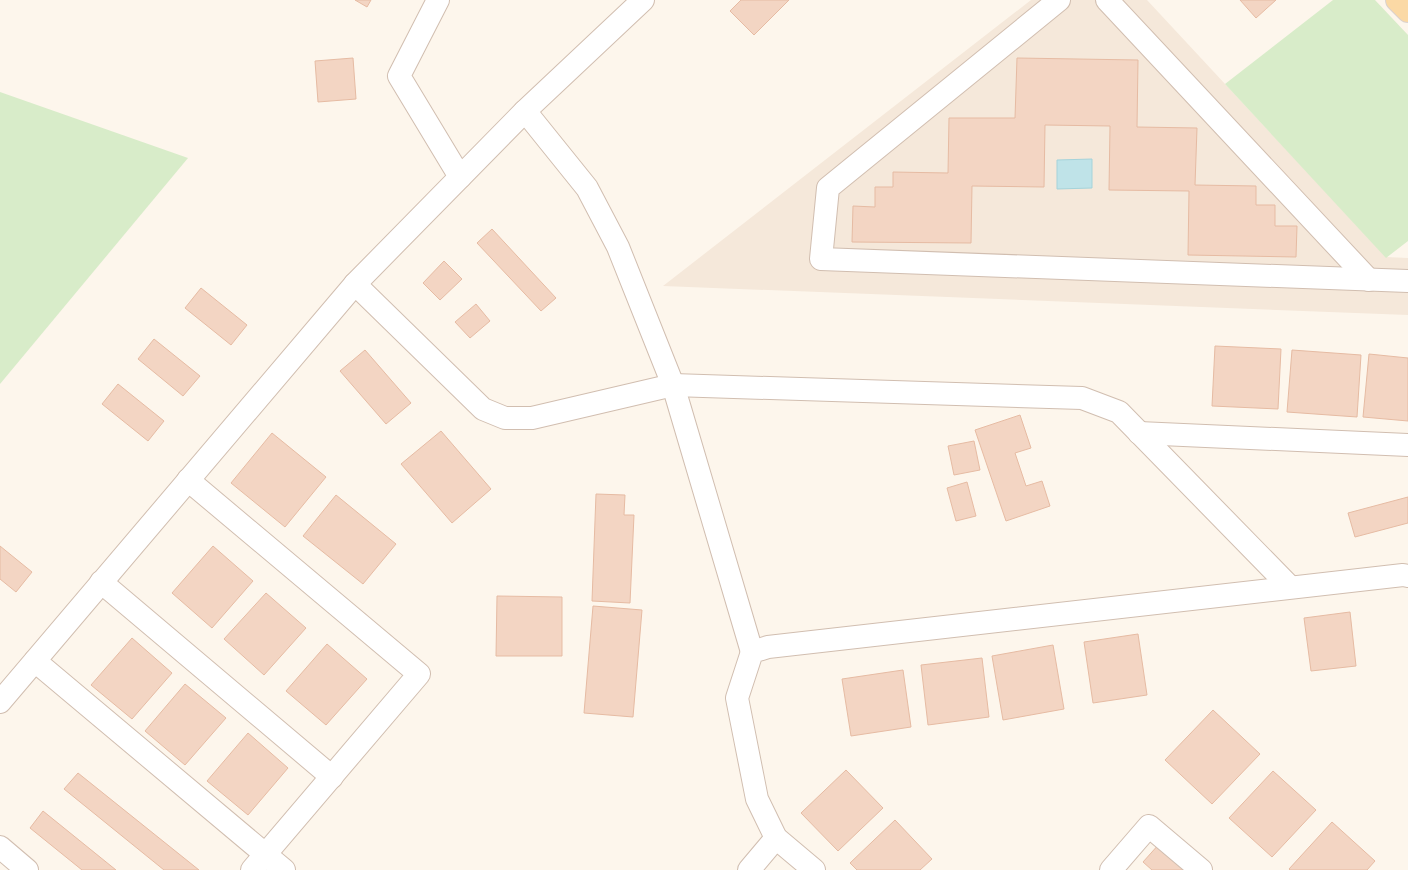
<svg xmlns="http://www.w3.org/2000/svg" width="1408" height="870" viewBox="0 0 1408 870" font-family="'IBM Plex Sans',sans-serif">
<rect width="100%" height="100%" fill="#fdf6ec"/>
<!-- residential -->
<path fill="#f5e8da" d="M1031,0H1147L1386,257L1408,258V315L663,286Z"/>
<!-- green -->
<g fill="#d8ecc9">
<path d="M1333,0H1375L1408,35V241L1386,258L1225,84Z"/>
<path d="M0,92L188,158L0,384Z"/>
</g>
<!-- water -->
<path fill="#bfe3e8" stroke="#a5d3da" d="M1092,159V188L1057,189V160Z"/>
<!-- building -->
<g fill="#f3d5c3" stroke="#e6bba3">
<path d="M355,0H371L367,7Z"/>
<path d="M741,0H789L754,35L730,11Z"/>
<path d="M1240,0H1276L1256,18Z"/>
<path d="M353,58L356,99L318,102L315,61Z"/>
<path d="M1017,58L1138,60L1137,127L1197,128L1195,185L1256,186V205H1275V226H1297L1296,257L1188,255L1189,191L1109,190L1110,126L1045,125L1044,187L972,186L971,243L852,242L853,206L875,207V187H893V172L948,173L949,118H1015Z"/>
<path d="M492,229L556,298L541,311L477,243Z"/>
<path d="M444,261L462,279L440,300L423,283Z"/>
<path d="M201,288L247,325L231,345L185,308Z"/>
<path d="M476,304L490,321L470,338L455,322Z"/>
<path d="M154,339L200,376L183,396L138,359Z"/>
<path d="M1215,346L1281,349L1278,409L1212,406Z"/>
<path d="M365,350L411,403L386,424L340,371Z"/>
<path d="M1292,350L1361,355L1357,417L1287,412Z"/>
<path d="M1369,354L1408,358V421L1363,417Z"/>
<path d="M118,384L164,421L148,441L102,404Z"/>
<path d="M1020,415L1031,448L1015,453L1026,486L1042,481L1050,506L1006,521L975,430Z"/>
<path d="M441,431L491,489L452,523L401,464Z"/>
<path d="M272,433L326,477L285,527L231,483Z"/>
<path d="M974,441L980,470L954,475L948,446Z"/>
<path d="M967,482L976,516L956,521L947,488Z"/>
<path d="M596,494L625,495L624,515H634L630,603L592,601Z"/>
<path d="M336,495L396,544L363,584L303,536Z"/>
<path d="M1408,497V523L1355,537L1348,513Z"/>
<path d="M0,546L32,572L16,592L0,579Z"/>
<path d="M213,546L253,581L212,628L172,593Z"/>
<path d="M266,593L306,628L264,675L224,639Z"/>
<path d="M497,596L562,597V656H496Z"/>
<path d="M593,606L642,610L633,717L584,713Z"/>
<path d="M1350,612L1356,666L1311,671L1304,618Z"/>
<path d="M1138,634L1147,695L1093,703L1084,642Z"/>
<path d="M132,638L172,673L132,719L91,685Z"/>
<path d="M327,644L367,679L326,725L286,691Z"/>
<path d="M1053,645L1064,709L1003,720L992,656Z"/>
<path d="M982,658L989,717L928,725L921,665Z"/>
<path d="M903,670L911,727L851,736L842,679Z"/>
<path d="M185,684L226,718L185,765L145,731Z"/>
<path d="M1213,710L1260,754L1212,804L1165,760Z"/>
<path d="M248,733L288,768L248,815L207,781Z"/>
<path d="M846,770L883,808L838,851L801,813Z"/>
<path d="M1273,771L1316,810L1272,857L1229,818Z"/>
<path d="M78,773L199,870H164L64,789Z"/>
<path d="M43,811L116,870H82L30,828Z"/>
<path d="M895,820L932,859L920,870H857L850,863Z"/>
<path d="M1332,822L1375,861L1367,870H1290L1289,869Z"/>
<path d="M1160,843L1192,870H1152L1143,862Z"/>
</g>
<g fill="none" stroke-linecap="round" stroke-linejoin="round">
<!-- minor casing -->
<g stroke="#d1beb0" stroke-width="24">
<g id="minor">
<path d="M438,0L399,76L460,177"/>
<path d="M1059,0L828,188L821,259L1408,281"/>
<path d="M1107,0L1369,280"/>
<path d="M525,111L587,188L618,247L673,385L752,652"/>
<path d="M355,284L483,409L505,418H532L673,385L1082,398L1119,412L1290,587"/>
<path d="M1139,433L1408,445"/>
<path d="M188,480L419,674L252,870"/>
<path d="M101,582L332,777"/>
<path d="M35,661L284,870"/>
<path d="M0,702L355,284L525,111L643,0"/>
<path d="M0,847L27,870"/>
<path d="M749,870L776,838"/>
<path d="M814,870L776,838L757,799L737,698L752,652L768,647L1403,575L1408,576"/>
<path d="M1111,870L1149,826L1201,870"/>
</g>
</g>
<!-- major casing -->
<g stroke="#dad1cd" stroke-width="24">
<path id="major" d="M1397,0L1408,11"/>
</g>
<!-- minor -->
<use href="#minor" stroke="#fff" stroke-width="22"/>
<!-- major -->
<use href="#major" stroke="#fbd9a5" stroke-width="22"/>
</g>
</svg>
